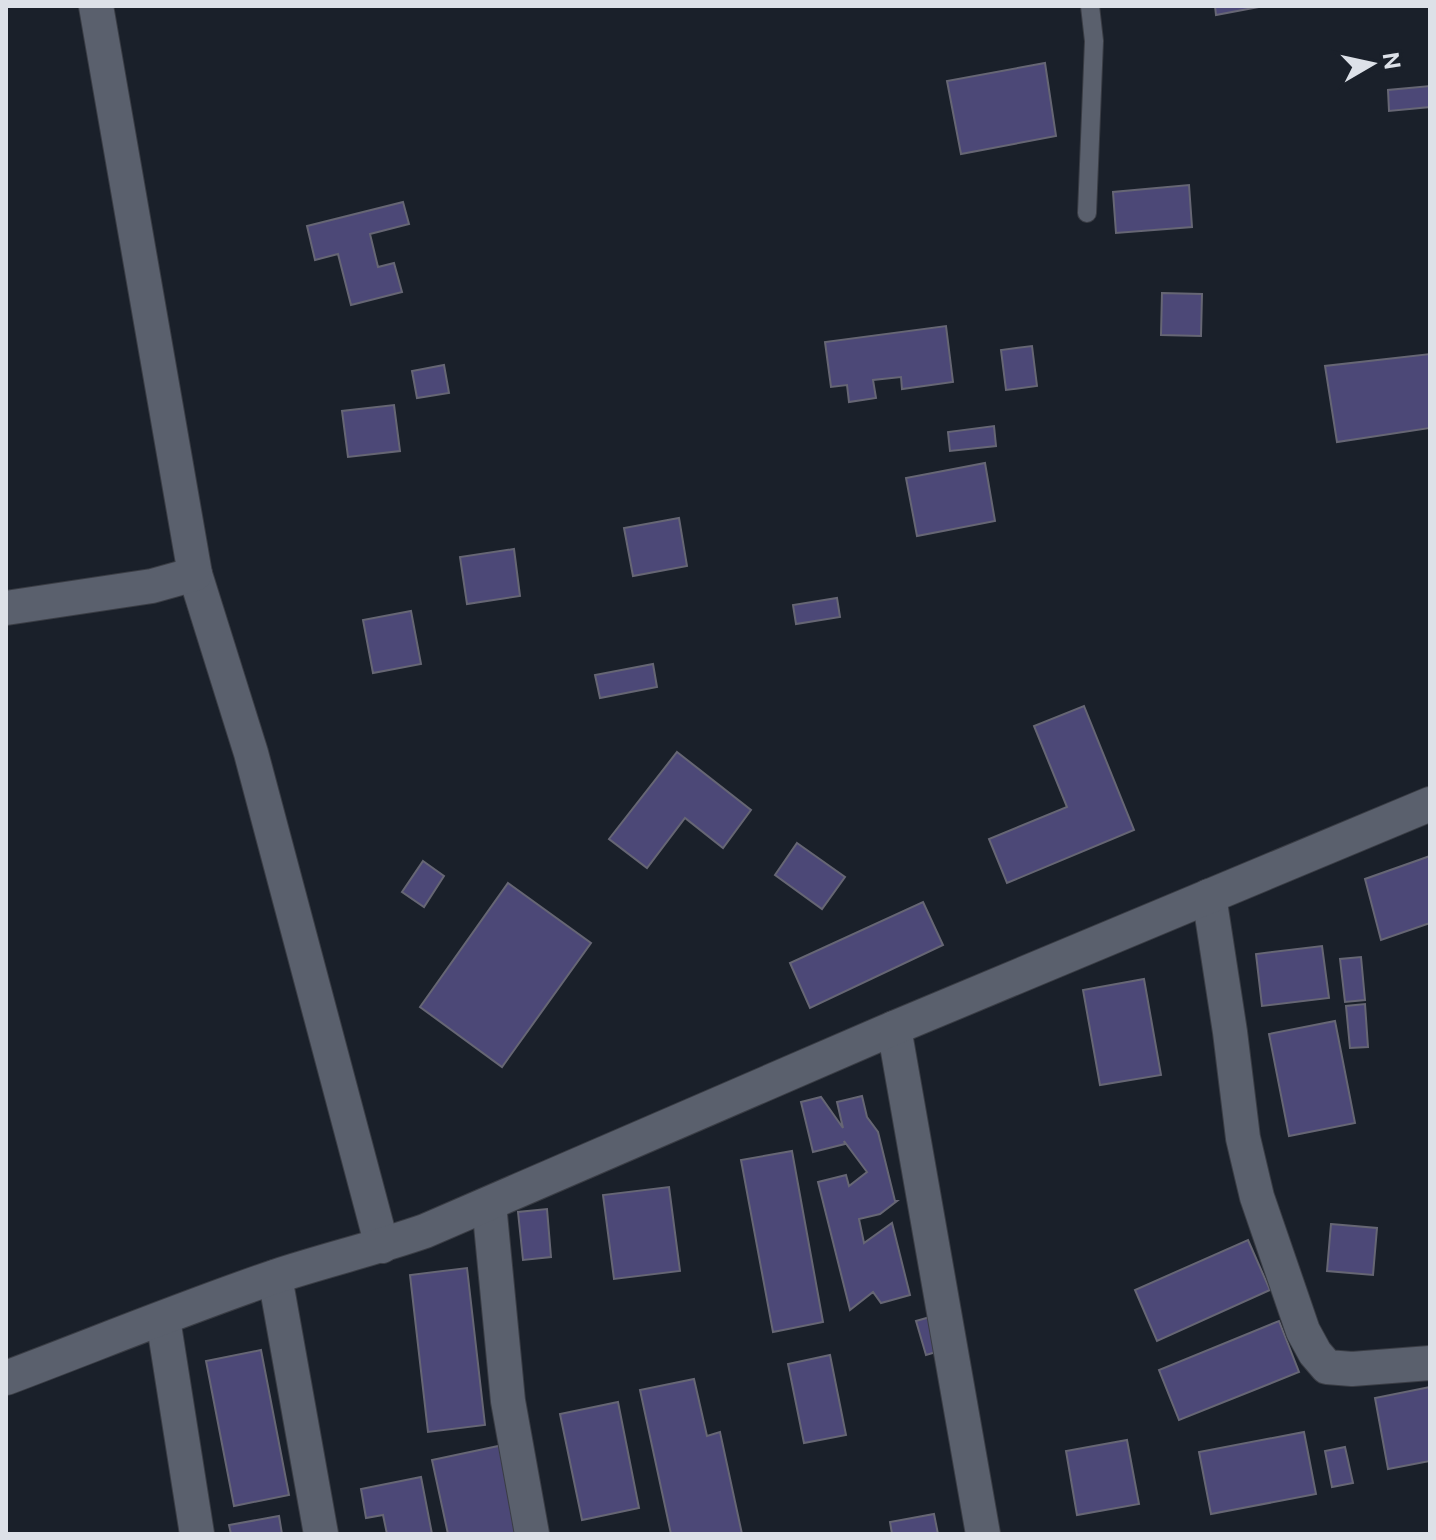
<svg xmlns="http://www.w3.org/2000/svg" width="1436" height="1540" viewBox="0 0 1436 1540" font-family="'Public Sans',sans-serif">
<rect width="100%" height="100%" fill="#1a202a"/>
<!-- building -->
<g fill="#4c4877" stroke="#666674" stroke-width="2">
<path d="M1215,6H1264L1216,15Z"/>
<path d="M1045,63L1056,136L961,154L947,81Z"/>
<path d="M1430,86V107L1389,111L1388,90Z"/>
<path d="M1189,185L1192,227L1116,233L1113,192Z"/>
<path d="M403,202L409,224L370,234L378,267L394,263L402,292L351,305L338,254L315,260L307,226Z"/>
<path d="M1162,293L1202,294L1201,336L1161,335Z"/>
<path d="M946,326L953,382L902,389L901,377L873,380L876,398L849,402L847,385L831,387L825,342Z"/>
<path d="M1032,346L1037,386L1006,390L1001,350Z"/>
<path d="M1430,354V428L1337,442L1325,366Z"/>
<path d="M444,365L449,393L417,398L412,371Z"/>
<path d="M394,405L400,451L348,457L342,411Z"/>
<path d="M994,426L996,446L950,451L948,432Z"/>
<path d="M985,463L995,521L917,536L906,478Z"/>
<path d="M679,518L687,566L633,576L624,528Z"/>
<path d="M514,549L520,596L467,604L460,557Z"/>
<path d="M837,598L840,617L796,624L793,605Z"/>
<path d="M411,611L421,664L373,673L363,620Z"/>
<path d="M653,664L657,687L600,698L595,675Z"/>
<path d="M1084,706L1134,830L1007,883L989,839L1067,807L1034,726Z"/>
<path d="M677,752L751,810L723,848L685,818L647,868L609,839Z"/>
<path d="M797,843L845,877L822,909L775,875Z"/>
<path d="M1430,856V923L1381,940L1365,879Z"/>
<path d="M423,861L444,876L424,907L402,892Z"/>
<path d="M508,883L591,943L502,1067L420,1007Z"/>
<path d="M923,902L943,945L810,1008L790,963Z"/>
<path d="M1322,946L1329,998L1262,1006L1256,954Z"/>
<path d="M1361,957L1365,1000L1345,1002L1340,959Z"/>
<path d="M1144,979L1161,1075L1100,1085L1083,990Z"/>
<path d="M1365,1004L1368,1047L1350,1048L1346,1006Z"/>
<path d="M1335,1021L1355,1123L1289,1136L1269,1034Z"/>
<path d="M862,1096L867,1117L878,1132L895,1201H897L880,1214L859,1219L864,1243L892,1223L910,1295L881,1303L873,1292L850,1310L818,1182L846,1175L849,1186L867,1172L844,1141L845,1144L813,1152L801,1102L821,1097L843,1128L837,1102Z"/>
<path d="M792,1151L823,1322L773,1332L741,1160Z"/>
<path d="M669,1187L680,1271L614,1279L603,1195Z"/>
<path d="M547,1209L551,1257L523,1260L518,1212Z"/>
<path d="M1331,1224L1377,1228L1373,1275L1327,1271Z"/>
<path d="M1248,1240L1270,1290L1157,1341L1135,1290Z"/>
<path d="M467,1268L485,1425L428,1432L410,1275Z"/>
<path d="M937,1315L946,1349L926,1355L916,1321Z"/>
<path d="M1279,1321L1299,1372L1179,1420L1159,1370Z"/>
<path d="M261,1350L289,1495L234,1506L206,1361Z"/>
<path d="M830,1355L846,1435L804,1443L788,1364Z"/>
<path d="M694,1379L707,1436L720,1432L742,1534H671L640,1390Z"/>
<path d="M1430,1387V1461L1388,1469L1375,1398Z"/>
<path d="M618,1402L639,1508L582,1520L560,1414Z"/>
<path d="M1304,1432L1316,1494L1211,1514L1199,1452Z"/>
<path d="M1127,1440L1139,1504L1077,1515L1066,1451Z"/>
<path d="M503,1445L521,1534H448L432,1460Z"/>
<path d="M1345,1447L1353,1483L1332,1487L1325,1451Z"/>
<path d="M421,1477L432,1534H387L383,1515L366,1518L361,1489Z"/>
<path d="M934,1514L938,1534H892L890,1522Z"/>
<path d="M279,1516L282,1534H231L229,1525Z"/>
</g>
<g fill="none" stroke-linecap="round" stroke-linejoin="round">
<!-- service casing -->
<g stroke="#3a3d45" stroke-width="20">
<path id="service" d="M1087,213L1094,41L1090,6"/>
</g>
<!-- minor casing -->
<g stroke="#3a3d45" stroke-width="36">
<g id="minor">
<path d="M195,574L251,753L382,1246"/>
<path d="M6,608L152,586L195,574L96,6"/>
<path d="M1209,896L1230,1032L1243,1138L1257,1197L1303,1331L1315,1353L1327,1367L1352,1369L1430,1363"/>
<path d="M894,1028L983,1534"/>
<path d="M489,1204L508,1401L532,1534"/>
<path d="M275,1277L321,1534"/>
<path d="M163,1319L197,1534"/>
<path d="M6,1378C96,1344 186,1307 277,1276C326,1260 376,1248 425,1231L894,1028L1430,804"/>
</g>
</g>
<!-- service -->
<use href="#service" stroke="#5a606d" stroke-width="18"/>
<!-- minor -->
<use href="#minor" stroke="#5a606d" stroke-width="34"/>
</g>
<!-- border -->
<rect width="1436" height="1540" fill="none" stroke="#dde1e8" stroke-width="16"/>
<!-- north arrow -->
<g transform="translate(1372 64) rotate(81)" stroke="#1a202a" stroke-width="6" paint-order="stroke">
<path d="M0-6L14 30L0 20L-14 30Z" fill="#dde1e8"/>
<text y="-12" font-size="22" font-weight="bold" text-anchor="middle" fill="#dde1e8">N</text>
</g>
</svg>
